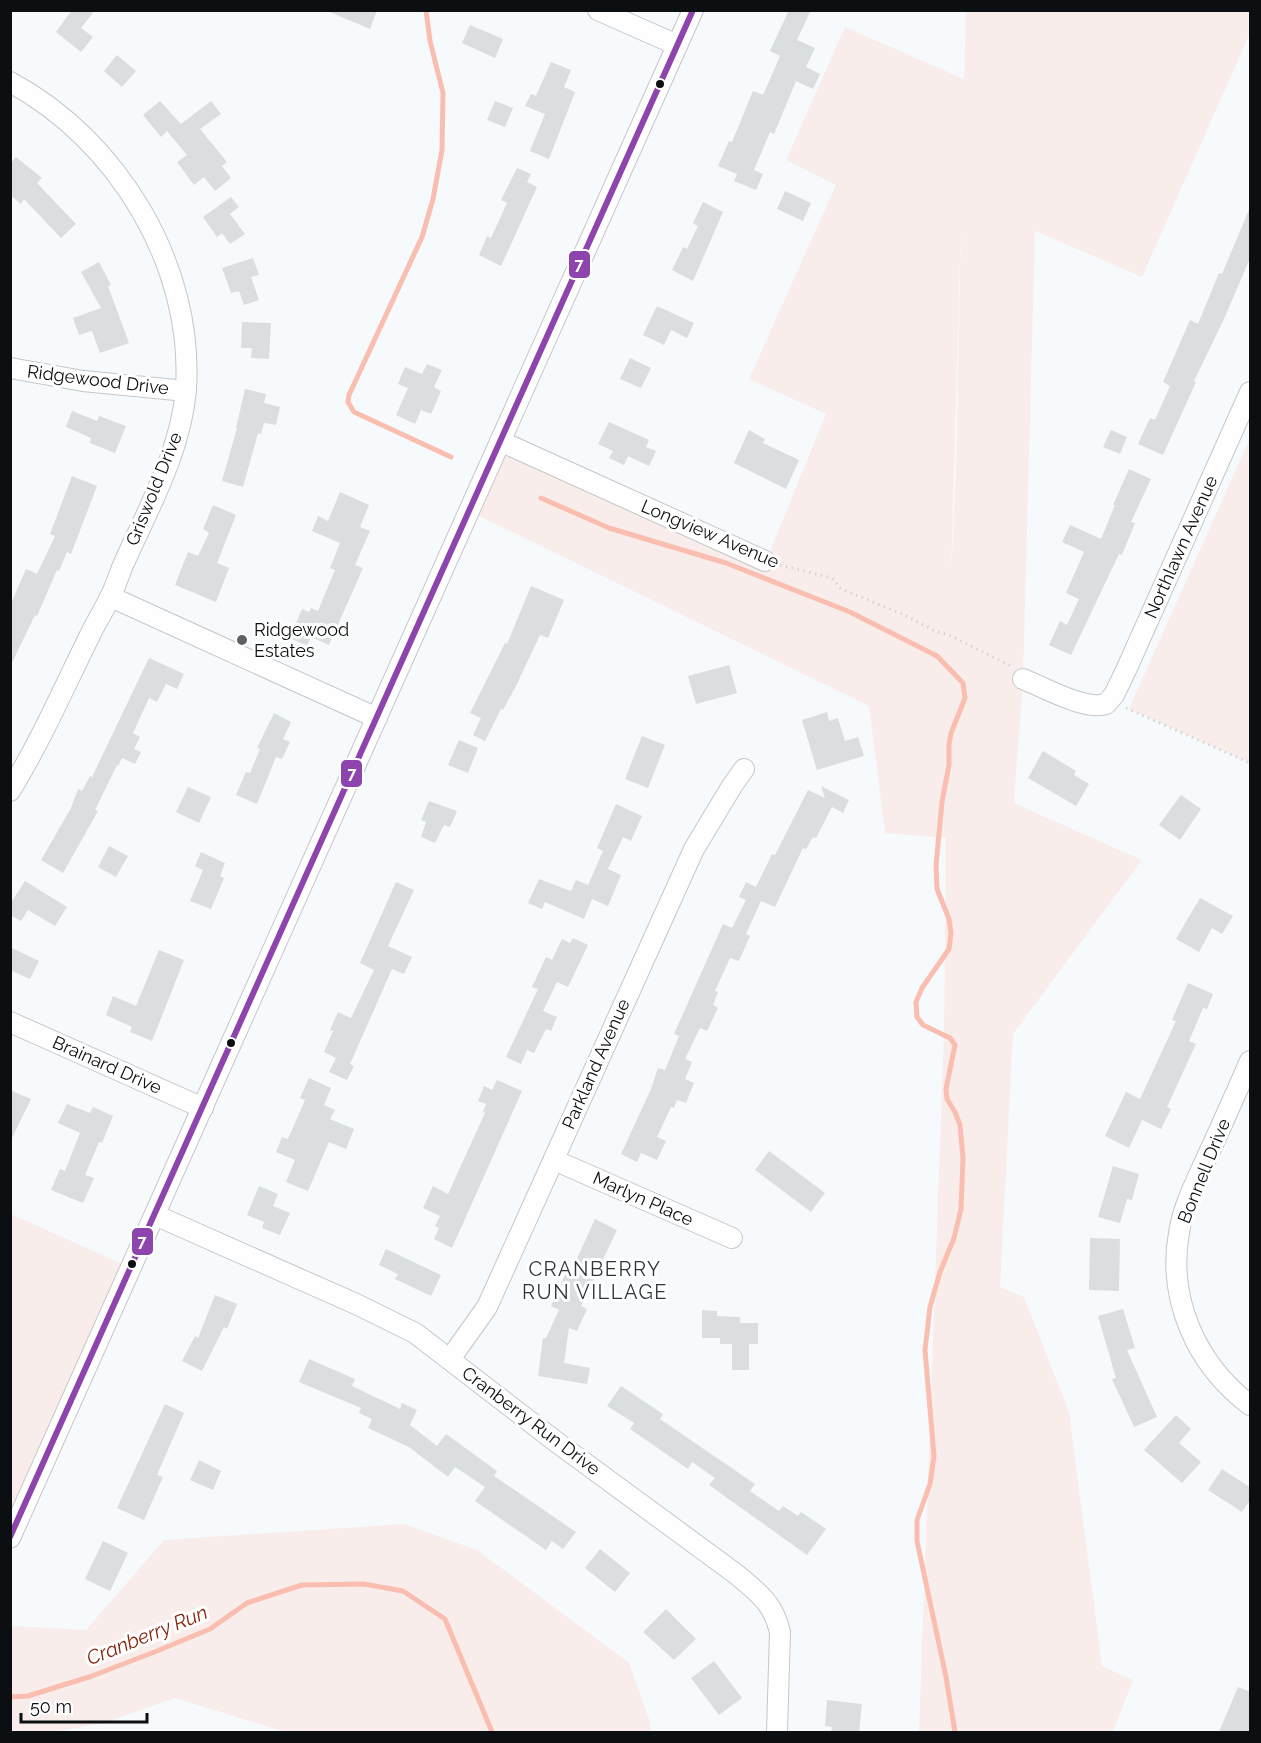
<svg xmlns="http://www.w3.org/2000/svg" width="1261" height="1743" viewBox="0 0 1261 1743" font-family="Raleway,sans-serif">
<rect width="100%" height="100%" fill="#f6fafc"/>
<!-- green -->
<g fill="#f8edeb" fill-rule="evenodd">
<path d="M966,11H1250V33L1142,277L1035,231L1023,679L1014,803L1142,860L1013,1034L1000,1287L1024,1297L1069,1412L1102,1666L1133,1680L1113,1732H919L944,1031L946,838L885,833L869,706L469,511L500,441L766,561L826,414L749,379L836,185L786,160L845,27L964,79ZM961,221L956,472L951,576Z"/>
<path d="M1250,438V763L1129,709Z"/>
<path d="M11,1214L131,1268L11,1538Z"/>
<path d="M404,1524L477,1550L629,1663L650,1722L651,1732H285L175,1698L104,1723L54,1732H11V1626L86,1630L164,1540Z"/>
</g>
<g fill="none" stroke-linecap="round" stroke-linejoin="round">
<!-- stream -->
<g stroke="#fabeb0" stroke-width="5">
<path d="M426,10L430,41L443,93L442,150L433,199L422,237L349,395L348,402L354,412L451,457"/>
<path d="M541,498L609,528L726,563L850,612L937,656L963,683L965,698L951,733L949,745V765L942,802L936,865L937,889L949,919L951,933L949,949L922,988L916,1002L917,1017L923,1025L950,1038L955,1045L946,1089L947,1099L955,1112L960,1125L963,1158L961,1209L954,1238L940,1272L930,1307L925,1350L934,1456L930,1484L917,1520V1541L946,1677L955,1732"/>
<path d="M10,1697L28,1696L92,1676L157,1651L210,1629L247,1603L302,1585L364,1584L403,1591L445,1619L492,1732"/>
</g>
</g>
<!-- building -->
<g fill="#dadee0">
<path d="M72,10H95L81,28L93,37L81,52L56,32Z"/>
<path d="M325,10H377L370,29Z"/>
<path d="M789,10H811L797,40L815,48L806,67L820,74L813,89L796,81L774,134L770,132L754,170L763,174L756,190L734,181L737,174L718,166L729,141L732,142L753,91L763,95L780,56L770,51Z"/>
<path d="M470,25L503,39L495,58L462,43Z"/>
<path d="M117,55L136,71L122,87L104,71Z"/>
<path d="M551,62L571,70L564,87L575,92L549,159L530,151L545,114L525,106L531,94L536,96Z"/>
<path d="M160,101L181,124L211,101L221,114L200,129L227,162L222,166L231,178L215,191L204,177L194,185L177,162L187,155L167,131L161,137L143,115Z"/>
<path d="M495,101L513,108L505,127L487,120Z"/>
<path d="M16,157L42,178L37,183L76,224L61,238L24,199L21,204L10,195V164Z"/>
<path d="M517,168L531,174L527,182L537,187L501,266L479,255L487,236L491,238L507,203L501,200Z"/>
<path d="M785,191L811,203L803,221L777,209Z"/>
<path d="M231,197L239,207L230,214L245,234L230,244L222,233L217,237L203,217Z"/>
<path d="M703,202L723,212L693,281L672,270L683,247L687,249L698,226L693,223Z"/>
<path d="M1251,205V256L1224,319L1194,381L1196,382L1163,455L1138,444L1150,418L1155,420L1170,386L1163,382L1190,320L1198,324L1219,273L1222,274Z"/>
<path d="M253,258L259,275L251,277L259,300L244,305L239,291L231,293L222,268Z"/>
<path d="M99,262L111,285L108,286L129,343L100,353L92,331L79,335L73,318L101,308L81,272Z"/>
<path d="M657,306L694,323L687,338L671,330L664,345L643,335Z"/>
<path d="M242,322L271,323L269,359L251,358L252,348H241Z"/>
<path d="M630,358L651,368L641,388L620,379Z"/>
<path d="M427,364L442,370L434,387L441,391L431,414L421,410L415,424L396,415L408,388L398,384L405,367L422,374Z"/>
<path d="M245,389L266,394L264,403L280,407L276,425L264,423L261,434L258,433L243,487L222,481L237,428H236Z"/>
<path d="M72,411L97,421L99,416L126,426L115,453L90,443L91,438L66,427Z"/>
<path d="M609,422L649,440L646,447L656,451L649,466L628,456L624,465L609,458L613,451L598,444Z"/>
<path d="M749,430L765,439L763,443L799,460L786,489L734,463Z"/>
<path d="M1111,430L1127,437L1120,454L1103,447Z"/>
<path d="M1129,469L1151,479L1131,522L1135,523L1122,555L1119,554L1071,655L1049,645L1060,621L1067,625L1079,599L1066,593L1084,552L1062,542L1070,525L1101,539L1115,505H1113Z"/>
<path d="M72,476L97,486L71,554L67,552L59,571L57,570L37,616L35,615L10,667V606L26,569L37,574L55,536L50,534Z"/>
<path d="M340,492L369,505L360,527L370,531L355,565L363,568L329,645L311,637L307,646L290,638L302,609L309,612L311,608L318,611L335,570L330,568L340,543L312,531L318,516L328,521Z"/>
<path d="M213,505L236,515L217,563L229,568L216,602L175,585L188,552L198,556L209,533L203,529Z"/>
<path d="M531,586L564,600L548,638L540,635L516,686L503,710L501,709L485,741L473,735L481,718L470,713L505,643L507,644Z"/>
<path d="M149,658L184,674L177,689L166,684L157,702L149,698L133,733L140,737L134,749L141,752L135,764L122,758L118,766L117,765L95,810L98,811L63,873L41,860L71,808L78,789L82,791L90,776L92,777Z"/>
<path d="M729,665L737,693L696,704L688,676Z"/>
<path d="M827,712L829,721L838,718L845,741L858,737L864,756L817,770L802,720Z"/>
<path d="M274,713L291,722L283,739L290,742L282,759L276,757L257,804L236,795L246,772L250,773L260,749L257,748Z"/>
<path d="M642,736L665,745L648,788L625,779Z"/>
<path d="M459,740L478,748L468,773L448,765Z"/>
<path d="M1043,751L1076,771L1074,775L1089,784L1076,806L1028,778Z"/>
<path d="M821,786L849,800L843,813L832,807L816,838L813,837L806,849L803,848L775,907L761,901L746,934L750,936L739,961L730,958L715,991L718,992L713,1005L718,1008L707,1031L700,1028L685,1059L692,1062L685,1079L694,1083L686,1103L677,1100L674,1108L671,1107L657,1137L666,1141L657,1160L641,1153L637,1162L621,1154L651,1089L658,1068L665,1070L679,1036L674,1034L723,924L732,928L746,900L739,897L746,882L756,887L772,854L775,855L808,790L825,798Z"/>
<path d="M188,787L211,797L199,823L176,812Z"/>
<path d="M1181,795L1201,809L1180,840L1159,825Z"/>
<path d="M429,801L457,811L450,827L444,825L435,843L421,837L426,822L421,820Z"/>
<path d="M616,804L642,816L631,841L623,837L608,869L621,875L608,906L592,899L584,919L545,902L542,909L528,903L539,879L571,891L576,880L588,885L603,851L597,848Z"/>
<path d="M109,846L128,856L116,877L98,867Z"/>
<path d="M201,852L225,863L220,876L224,878L211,909L190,901L203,870L195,866Z"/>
<path d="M25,881L67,907L55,926L28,910L21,921L10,915V904Z"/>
<path d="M396,882L414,890L388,946L412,957L404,974L392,969L350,1064L354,1066L347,1080L329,1072L336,1058L324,1052L333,1031L330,1030L338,1012L351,1018L374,970L360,963Z"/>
<path d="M1200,898L1233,916L1222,934L1212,928L1199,952L1176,939Z"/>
<path d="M573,938L588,945L568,987L557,982L543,1011L557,1017L551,1031L546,1029L534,1053L527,1050L521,1064L506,1057L538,989L532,987L546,957L552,960L562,939L570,943Z"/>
<path d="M10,947L39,961L30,979L10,970Z"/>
<path d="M159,950L184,960L152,1041L130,1032L132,1027L106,1015L113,996L136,1006Z"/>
<path d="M1188,983L1213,994L1207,1009L1203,1008L1189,1041L1196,1044L1167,1107L1171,1109L1161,1129L1142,1120L1129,1148L1105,1136L1126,1092L1140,1099L1176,1021L1172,1020Z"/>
<path d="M309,1078L331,1088L324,1105L335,1110L330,1119L354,1129L346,1149L329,1142L308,1191L286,1182L295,1160L276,1152L282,1137L288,1139L305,1100L300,1098Z"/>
<path d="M497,1080L522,1091L452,1248L434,1239L439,1228L435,1226L440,1216L423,1208L433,1186L448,1194L485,1113L483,1112L486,1104L478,1101L484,1086L492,1090Z"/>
<path d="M10,1090L31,1099L10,1142Z"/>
<path d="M67,1104L90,1113L93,1107L113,1116L102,1143L99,1142L85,1175L94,1178L83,1203L51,1190L60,1169L65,1171L80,1133L58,1123Z"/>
<path d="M769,1151L825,1193L811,1212L755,1170Z"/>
<path d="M1113,1166L1139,1174L1132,1200L1127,1199L1120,1223L1098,1217Z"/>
<path d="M259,1186L278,1194L273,1206L290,1213L280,1235L262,1228L264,1222L247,1215Z"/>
<path d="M595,1219L617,1230L581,1306L587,1309L577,1331L569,1328L564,1363L590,1368L587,1384L538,1376L543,1338H546L559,1310L551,1306L565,1275L569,1276Z"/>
<path d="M1090,1238L1120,1239L1119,1291L1089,1290Z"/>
<path d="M386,1249L441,1275L431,1296L395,1279L398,1274L379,1265Z"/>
<path d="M215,1295L237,1304L227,1329L224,1327L202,1371L182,1361L195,1336L198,1338Z"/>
<path d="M1123,1309L1135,1348L1127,1350L1157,1417L1134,1427L1112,1379L1116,1378L1098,1316Z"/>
<path d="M702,1310L717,1311V1316L740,1317V1323H758V1344H749V1370H732V1344H720V1338H702Z"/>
<path d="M309,1359L355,1379L352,1386L400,1409L402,1403L417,1410L410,1425L437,1446L446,1434L497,1471L494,1476L576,1532L563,1549L552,1541L546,1550L475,1501L485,1487L455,1467L448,1477L409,1447L368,1428L372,1419L359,1413L361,1408L299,1382Z"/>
<path d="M621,1386L663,1414L660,1419L755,1484L750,1491L779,1511L783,1506L798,1516L801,1512L826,1529L807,1555L709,1485L715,1478L692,1462L688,1469L630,1429L634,1423L607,1406Z"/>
<path d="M165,1404L184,1413L157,1475L163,1477L144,1520L117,1508Z"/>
<path d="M1176,1415L1191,1429L1179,1443L1201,1462L1182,1483L1144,1450Z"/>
<path d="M199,1460L221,1471L213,1490L190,1480Z"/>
<path d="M1222,1469L1251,1488V1499L1242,1512L1208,1490Z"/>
<path d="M103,1541L128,1553L110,1591L85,1579Z"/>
<path d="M600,1549L630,1573L615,1592L585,1568Z"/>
<path d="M666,1609L696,1639L674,1660L643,1632Z"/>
<path d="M714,1661L742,1698L719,1715L691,1678Z"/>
<path d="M1238,1687L1251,1692V1732H1219Z"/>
<path d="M827,1700L862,1704L859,1732H831L832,1727L825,1726Z"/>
</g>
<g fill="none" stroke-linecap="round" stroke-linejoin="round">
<!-- minor casing -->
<g stroke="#c4c7c9" stroke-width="22">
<g id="minor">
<path d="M598,10L677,45"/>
<path d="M10,82C118,140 194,266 186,389C181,451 149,507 124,563C119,574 116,586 110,597C105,608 99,618 93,629C66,683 42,739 10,791"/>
<path d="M10,368L83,381L186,391"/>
<path d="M500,441L765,561"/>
<path d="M111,597L377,718"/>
<path d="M1023,679C1043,687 1086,711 1106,704L1114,695L1127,668L1250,392"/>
<path d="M10,1022L203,1108"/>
<path d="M1250,1061C1236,1093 1222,1125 1207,1157C1196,1182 1183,1206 1179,1233C1167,1300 1197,1365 1250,1405"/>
<path d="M554,1160L732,1238"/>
<path d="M155,1215L356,1304L415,1333L559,1444L736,1574C758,1593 773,1602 780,1632L777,1732"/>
<path d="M450,1359L487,1307L694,849L732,786L744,769"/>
<path d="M10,1538L693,10"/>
</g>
</g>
<!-- path -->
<g stroke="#d3d5d5" stroke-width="3" stroke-dasharray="1.5 4.5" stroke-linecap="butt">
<path d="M780,565L832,578L841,589L902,614L937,632L949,635L1013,667"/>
<path d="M1126,708L1250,763"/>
</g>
<!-- minor -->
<use href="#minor" stroke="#fefeff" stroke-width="20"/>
<!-- bus-1 casing -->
<g stroke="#fff" stroke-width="10">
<path id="bus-1" d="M10,1537L693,10"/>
</g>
<!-- bus-1 -->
<use href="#bus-1" stroke="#8e44ad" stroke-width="6"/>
</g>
<!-- markers -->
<g fill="#0c0f11" stroke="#fff" stroke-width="2">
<circle cx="660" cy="84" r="5"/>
<circle cx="231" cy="1043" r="5"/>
<circle cx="132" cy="1264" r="5"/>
</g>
<circle fill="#5e6163" stroke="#fff" stroke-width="2" cx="242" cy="640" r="6"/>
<g text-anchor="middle" stroke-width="6" stroke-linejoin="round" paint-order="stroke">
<!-- street labels -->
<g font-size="18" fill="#0c0f11" stroke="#fff">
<text transform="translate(98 380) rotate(7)" y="6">Ridgewood Drive</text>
<text transform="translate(154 489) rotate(-68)" y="6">Griswold Drive</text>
<text transform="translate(710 534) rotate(23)" y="6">Longview Avenue</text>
<text transform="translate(1181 547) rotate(-66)" y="6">Northlawn Avenue</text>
<text transform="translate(596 1064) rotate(-66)" y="6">Parkland Avenue</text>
<text transform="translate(107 1065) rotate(24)" y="6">Brainard Drive</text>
<text transform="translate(1204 1171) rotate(-68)" y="6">Bonnell Drive</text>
<text transform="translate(643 1199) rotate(24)" y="6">Marlyn Place</text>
<text transform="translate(531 1421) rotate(37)" y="6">Cranberry Run Drive</text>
</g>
<!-- poi labels -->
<g font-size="18" fill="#0c0f11" stroke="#fff" text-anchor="start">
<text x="254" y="636">Ridgewood<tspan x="254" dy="21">Estates</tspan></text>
</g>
<!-- neighbourhood labels -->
<g font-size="20" letter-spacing="1.5" fill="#2e363a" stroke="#fff">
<text x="595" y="1276">CRANBERRY<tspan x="595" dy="23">RUN VILLAGE</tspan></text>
</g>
<!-- water labels -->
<g font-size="20" font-style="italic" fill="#85230b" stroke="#fff">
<text transform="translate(147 1635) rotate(-22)" y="7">Cranberry Run</text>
</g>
</g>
<g stroke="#fff" stroke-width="2">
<rect x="568" y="250" width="23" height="29" rx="6" fill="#8e44ad"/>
<rect x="340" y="759" width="23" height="29" rx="6" fill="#8e44ad"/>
<rect x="131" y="1227" width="23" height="29" rx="6" fill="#8e44ad"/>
</g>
<g font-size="16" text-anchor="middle" font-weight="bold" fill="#fff">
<text x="579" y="270">7</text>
<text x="352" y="779">7</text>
<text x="142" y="1247">7</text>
</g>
<!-- border -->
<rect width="1261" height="1743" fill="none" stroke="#0c0f11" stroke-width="24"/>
<!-- scale -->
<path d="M21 1713v9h126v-9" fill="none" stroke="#0c0f11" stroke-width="3"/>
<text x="30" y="1713" font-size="18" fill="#0c0f11" stroke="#ffffff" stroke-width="4.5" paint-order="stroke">50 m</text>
</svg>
